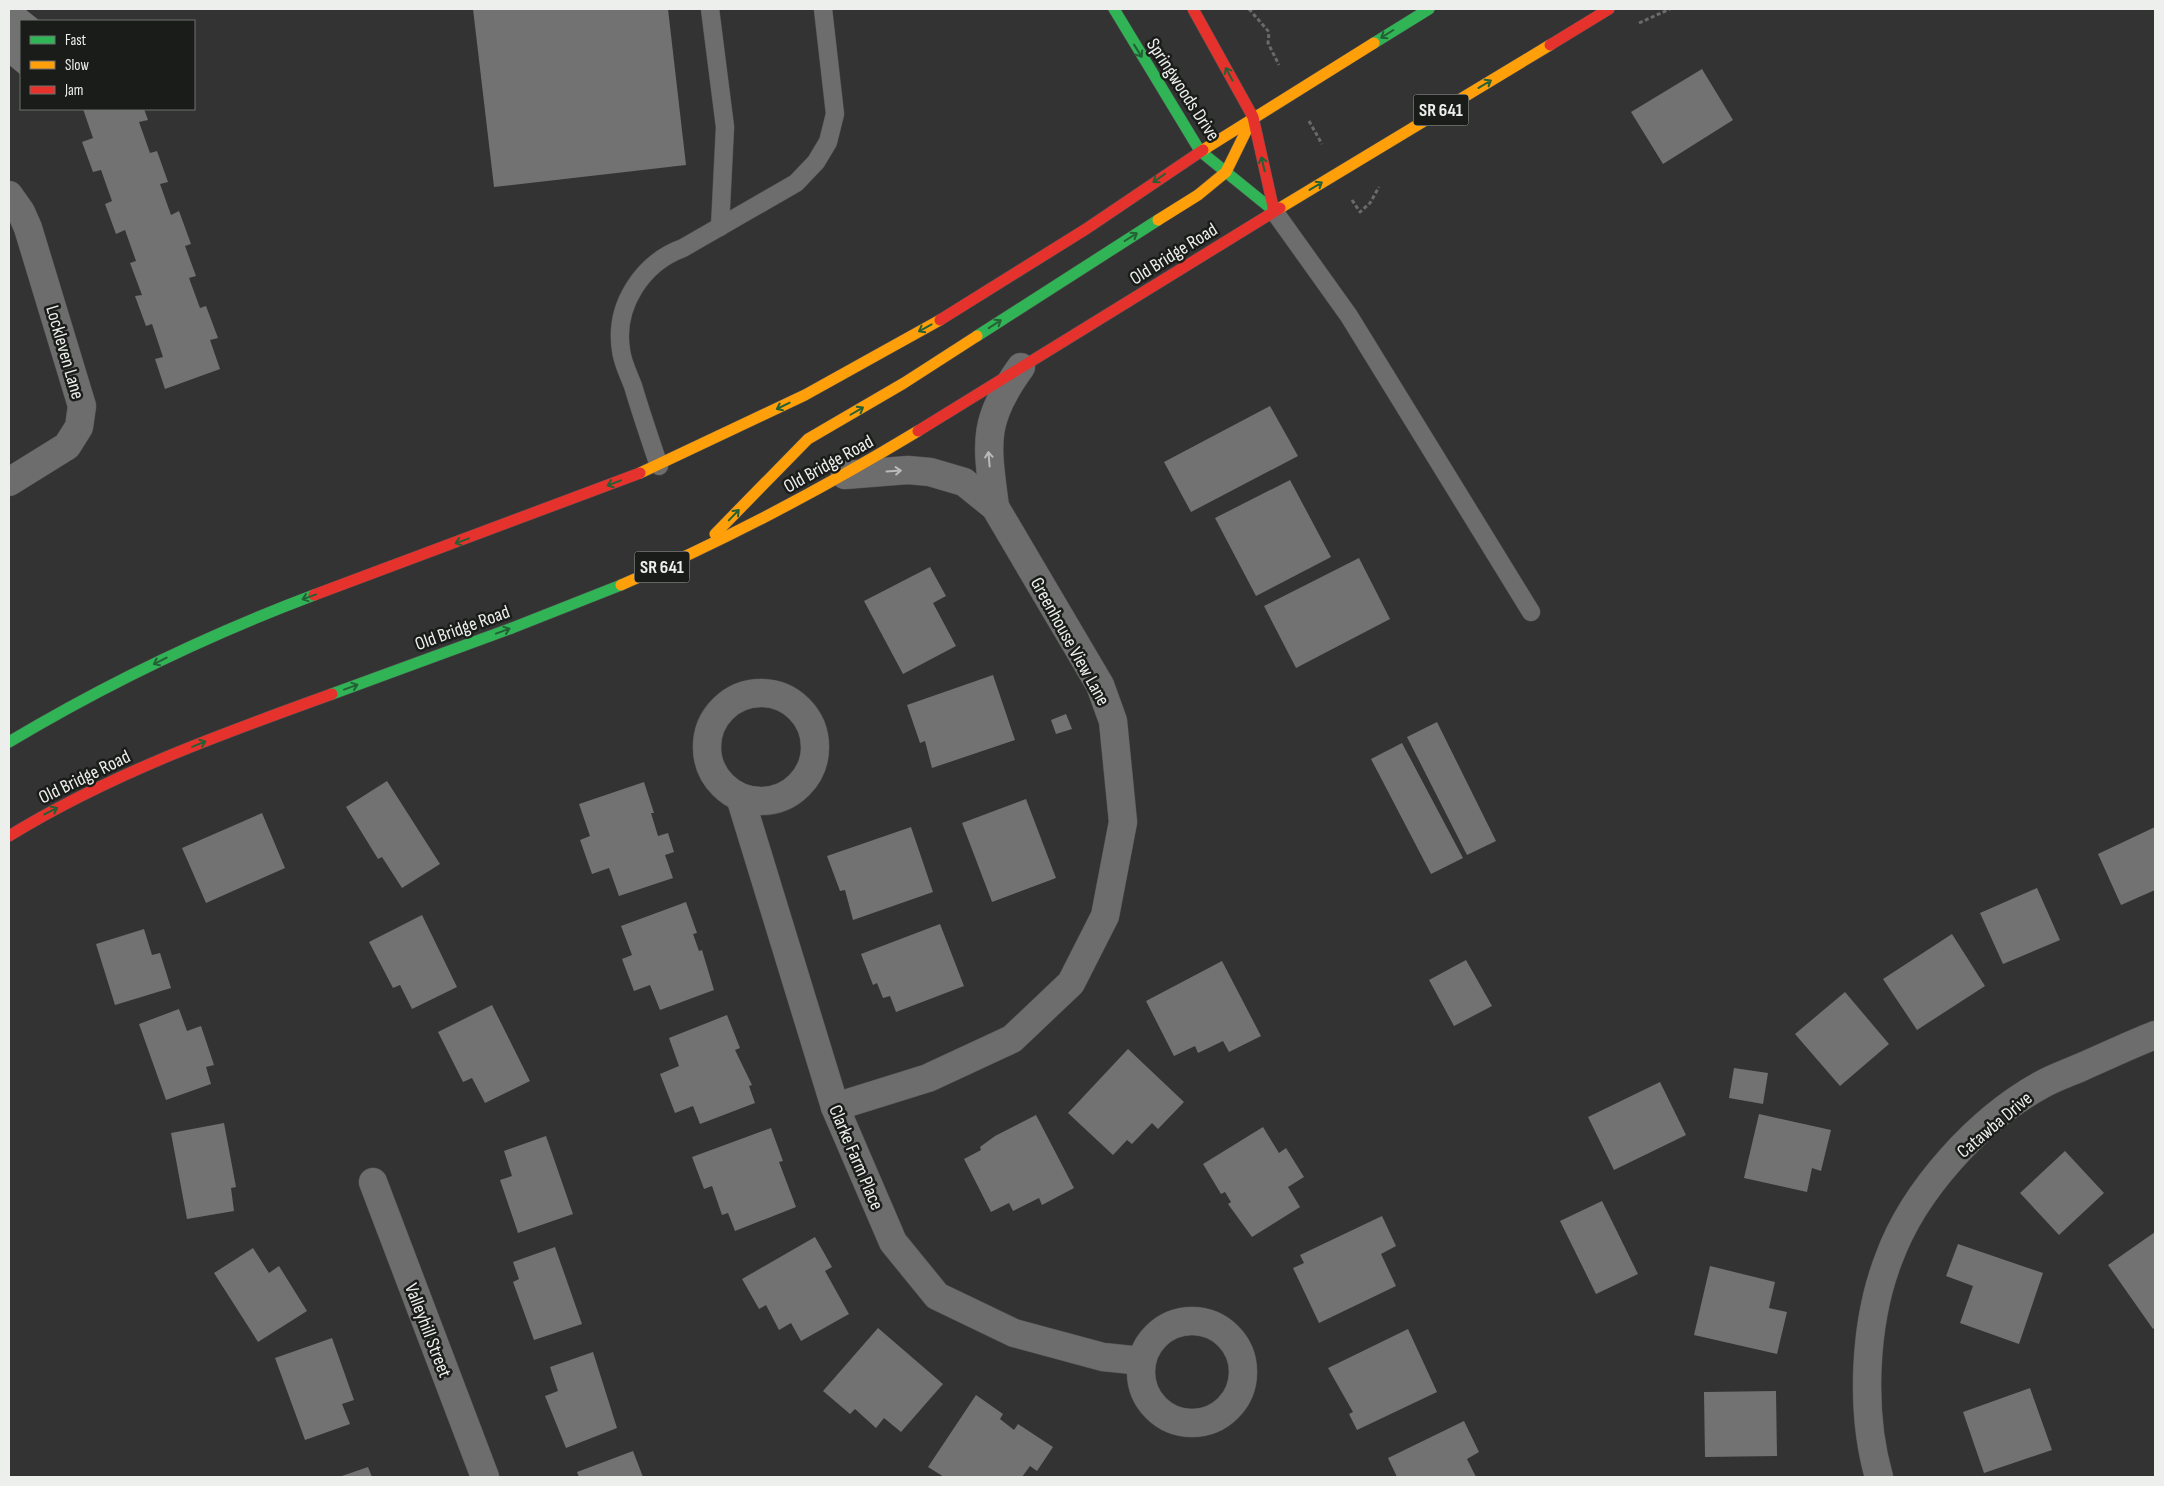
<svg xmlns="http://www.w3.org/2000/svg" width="2164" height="1486" viewBox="0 0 2164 1486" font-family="'Sofia Sans Condensed',sans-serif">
<rect width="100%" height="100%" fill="#333"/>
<!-- building -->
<g fill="#737273">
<path d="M9,9H25L40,21H21V75L9,65Z"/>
<path d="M473,9H668L686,165L494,187Z"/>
<path d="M1702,69L1733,120L1663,164L1631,112Z"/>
<path d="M83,109H144L148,120L139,122L150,153L157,151L168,182L160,184L171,215L179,211L191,244L185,246L196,276L189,278L200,308L206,306L218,338L210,340L220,369L165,389L155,359L163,357L152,324L146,326L135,296L142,295L130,263L136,261L125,230L116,234L105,204L112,201L101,170L93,172L82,142L93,138Z"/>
<path d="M1270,406L1298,456L1191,512L1164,462Z"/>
<path d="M1290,480L1331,557L1256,596L1215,518Z"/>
<path d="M1359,558L1390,619L1296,668L1264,606Z"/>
<path d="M930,567L946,596L933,603L956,646L903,674L864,601Z"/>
<path d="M993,675L1015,740L932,768L925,741L920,743L907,705Z"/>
<path d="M1066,714L1072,729L1056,734L1051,720Z"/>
<path d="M1437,722L1496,841L1467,855L1407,737Z"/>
<path d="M1402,743L1463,858L1431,874L1371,759Z"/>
<path d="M387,781L440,864L402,888L382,857L378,859L346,807Z"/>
<path d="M644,782L654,813H651L658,836L668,833L674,852L665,855L673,878L619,896L609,868L592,874L580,840L590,836L579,804Z"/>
<path d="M1026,799L1056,878L992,902L962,823Z"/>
<path d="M262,813L285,868L206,903L182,848Z"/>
<path d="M911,827L933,892L853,920L845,890L840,891L827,856Z"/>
<path d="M2155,827V890L2121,905L2098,854Z"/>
<path d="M2037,888L2060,940L2003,964L1980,913Z"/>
<path d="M686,902L697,933L693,934L699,951L702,950L714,990L660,1010L650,985L634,991L622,959L632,955L621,926Z"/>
<path d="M422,915L457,987L412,1009L400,985L393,988L369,942Z"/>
<path d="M940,924L964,986L896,1012L890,996L883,998L877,983L873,985L861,954Z"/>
<path d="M144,929L152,955L160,953L171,988L115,1005L96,944Z"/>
<path d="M1952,934L1985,986L1917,1030L1883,979Z"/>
<path d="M1466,960L1492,1006L1454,1026L1429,980Z"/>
<path d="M1222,961L1261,1036L1229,1052L1223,1041L1198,1053L1195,1046L1174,1056L1146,1001Z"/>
<path d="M1845,992L1889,1044L1840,1086L1795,1034Z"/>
<path d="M492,1005L530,1081L485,1103L472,1078L463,1082L438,1032Z"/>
<path d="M179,1009L187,1031L201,1026L214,1065L206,1067L211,1084L166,1100L139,1024Z"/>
<path d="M727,1015L740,1048L735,1050L752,1085L749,1086L755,1103L700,1124L693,1106L675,1113L660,1074L679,1066L669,1038Z"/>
<path d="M1128,1049L1184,1102L1158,1129L1152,1123L1132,1144L1127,1140L1113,1155L1068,1113Z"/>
<path d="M1734,1068L1768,1073L1763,1104L1729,1098Z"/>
<path d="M1660,1082L1686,1135L1614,1170L1588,1117Z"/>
<path d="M1759,1114L1831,1130L1821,1171L1812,1168L1807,1192L1744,1178Z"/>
<path d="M1036,1115L1074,1188L1042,1205L1039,1198L1013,1211L1009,1203L991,1212L964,1159L981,1150L980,1147L995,1136Z"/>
<path d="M224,1123L236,1187L231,1188L234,1211L187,1219L171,1133Z"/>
<path d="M1263,1127L1279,1153L1286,1148L1304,1177L1288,1187L1300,1207L1252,1237L1228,1204L1231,1202L1225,1192L1221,1194L1203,1164Z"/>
<path d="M771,1128L783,1161L779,1162L796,1207L735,1231L728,1213L722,1215L712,1186L704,1189L692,1157Z"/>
<path d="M546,1136L573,1214L518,1233L500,1180L512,1176L504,1151Z"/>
<path d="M2065,1151L2104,1193L2059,1235L2020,1193Z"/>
<path d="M1602,1201L1638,1274L1596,1294L1560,1221Z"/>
<path d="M1382,1216L1396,1246L1381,1254L1396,1286L1319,1323L1293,1268L1304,1263L1300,1255Z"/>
<path d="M2155,1232V1327L2153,1329L2108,1265Z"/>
<path d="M815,1237L832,1267L825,1271L849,1314L801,1341L791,1323L779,1330L766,1305L759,1309L742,1279Z"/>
<path d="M1958,1244L2043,1273L2019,1344L1960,1323L1973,1286L1946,1276Z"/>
<path d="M555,1247L582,1324L534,1340L513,1282L519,1279L513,1262Z"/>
<path d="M253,1248L269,1273L279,1266L307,1311L258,1342L214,1273Z"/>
<path d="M1710,1266L1775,1282L1769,1308L1787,1312L1777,1354L1694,1335Z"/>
<path d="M878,1328L943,1384L901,1432L884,1418L876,1428L855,1409L850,1414L823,1391Z"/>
<path d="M1408,1329L1437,1392L1357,1430L1349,1414L1353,1412L1328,1368Z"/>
<path d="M332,1338L354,1400L342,1404L350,1424L305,1440L275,1358Z"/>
<path d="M593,1352L617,1428L566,1448L545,1396L558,1391L550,1367Z"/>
<path d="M2030,1388L2052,1450L1984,1473L1963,1412Z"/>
<path d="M1776,1391L1777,1456L1705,1457L1704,1392Z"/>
<path d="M976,1395L1003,1414L1000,1419L1014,1430L1018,1424L1053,1447L1037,1471L1030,1466L1022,1477H944L928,1467Z"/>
<path d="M1464,1421L1479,1452L1467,1459L1476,1477H1397L1388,1458Z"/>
<path d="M633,1451L643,1477H579L577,1472Z"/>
<path d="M368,1467L372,1477H339Z"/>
</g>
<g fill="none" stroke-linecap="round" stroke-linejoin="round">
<!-- lane casing -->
<g stroke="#525252" stroke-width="19">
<g id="lane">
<path d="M710,9L725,127L720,227"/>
<path d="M1274,211L1349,316L1531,612"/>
<path d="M659,466C650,439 641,413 633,386C629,375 622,362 621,350C614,306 642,263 683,248L796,183L816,162L828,142L835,114L823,9"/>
</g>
</g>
<!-- street casing -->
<g stroke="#525252" stroke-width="29">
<g id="street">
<path d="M9,195L21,212L28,228L82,406L79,427L67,446L9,482"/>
<path d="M995,507C987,444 981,422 1021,367"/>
<circle cx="761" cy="747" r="54"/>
<path d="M740,797L835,1107L893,1242L937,1296L1014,1333L1103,1357L1142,1361"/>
<path d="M835,1107L928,1078L1012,1039L1071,983L1105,916L1123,822L1113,721L1100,685L995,507L964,482L930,472L908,470L845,475"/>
<path d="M373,1182L485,1477"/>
<circle cx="1192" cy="1372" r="51"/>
<path d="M1879,1477C1860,1411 1864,1322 1889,1258C1914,1190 1978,1120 2041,1085C2055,1077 2071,1072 2086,1065C2109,1055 2132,1044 2155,1035"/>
</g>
</g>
<!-- fast casing -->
<g stroke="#525252" stroke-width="12">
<g id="fast">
<path d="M1114,9L1200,151L1274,211"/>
<path d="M1374,43L1429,9"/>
<path d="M977,336L1158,220"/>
<path d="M332,694L512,628L621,585"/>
<path d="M9,742C106,684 208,635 314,595"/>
</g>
</g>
<!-- slow casing -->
<g stroke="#525252" stroke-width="12">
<g id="slow">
<path d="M1203,150L1374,43"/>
<path d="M1280,208L1550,45"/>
<path d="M1158,220L1198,195L1226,172L1253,117"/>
<path d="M640,473L805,395L940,320"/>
<path d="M715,534L808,439L904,383L977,336"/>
<path d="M621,585C724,541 822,489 918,431"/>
</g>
</g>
<!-- jam casing -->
<g stroke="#525252" stroke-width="12">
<g id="jam">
<path d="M1193,9L1253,117L1274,211"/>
<path d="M1550,45L1609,9"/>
<path d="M940,320L1086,229L1203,150"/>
<path d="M918,431L1280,208"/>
<path d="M314,595L640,473"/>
<path d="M9,836C110,774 221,734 332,694"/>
</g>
</g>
<!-- path -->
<g stroke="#6a6a6a" stroke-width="3" stroke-dasharray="4 2.5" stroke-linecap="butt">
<path d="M1249,9L1269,32L1268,43L1279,65"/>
<path d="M1639,23L1670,9"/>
<path d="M1309,121L1322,144"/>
<path d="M1352,200L1360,212L1370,203L1379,187"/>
</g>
<!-- lane -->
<use href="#lane" stroke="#6c6d6c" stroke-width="18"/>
<!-- street -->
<use href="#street" stroke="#6c6d6c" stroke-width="28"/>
<!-- fast -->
<use href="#fast" stroke="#30b455" stroke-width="11"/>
<!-- slow -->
<use href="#slow" stroke="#ff9f0a" stroke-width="11"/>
<!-- jam -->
<use href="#jam" stroke="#e5322d" stroke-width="11"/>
</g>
<!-- one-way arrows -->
<defs><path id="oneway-shaft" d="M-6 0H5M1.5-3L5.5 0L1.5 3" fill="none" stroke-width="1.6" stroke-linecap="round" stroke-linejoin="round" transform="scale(1.25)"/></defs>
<g stroke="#246035">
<use href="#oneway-shaft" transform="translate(1387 34) rotate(148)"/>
<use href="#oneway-shaft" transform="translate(1138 51) rotate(58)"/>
<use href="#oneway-shaft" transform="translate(1229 74) rotate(-118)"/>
<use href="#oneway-shaft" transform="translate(1485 84) rotate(-31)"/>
<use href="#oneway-shaft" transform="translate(1263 164) rotate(-103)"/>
<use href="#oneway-shaft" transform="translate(1159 178) rotate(145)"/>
<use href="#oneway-shaft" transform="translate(1316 186) rotate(-31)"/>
<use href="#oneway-shaft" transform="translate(1131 237) rotate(-32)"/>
<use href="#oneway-shaft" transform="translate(995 324) rotate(-33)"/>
<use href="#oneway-shaft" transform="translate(925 328) rotate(151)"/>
<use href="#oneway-shaft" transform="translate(783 406) rotate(154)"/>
<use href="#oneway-shaft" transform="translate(857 411) rotate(-30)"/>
<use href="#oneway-shaft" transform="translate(614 483) rotate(159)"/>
<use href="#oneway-shaft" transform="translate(734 515) rotate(-46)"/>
<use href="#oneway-shaft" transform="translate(462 541) rotate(160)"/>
<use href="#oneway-shaft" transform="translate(309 597) rotate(160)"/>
<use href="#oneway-shaft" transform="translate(503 631) rotate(-20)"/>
<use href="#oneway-shaft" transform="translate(160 661) rotate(153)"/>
<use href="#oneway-shaft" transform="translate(351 687) rotate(-20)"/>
<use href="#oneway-shaft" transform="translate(199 744) rotate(-22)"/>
<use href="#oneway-shaft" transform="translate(51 811) rotate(-27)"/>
</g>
<g stroke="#b9bbb9">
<use href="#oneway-shaft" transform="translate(989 459) rotate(-95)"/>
<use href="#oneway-shaft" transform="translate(894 471) rotate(-4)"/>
</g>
<g text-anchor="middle" stroke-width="5" stroke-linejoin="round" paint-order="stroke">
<!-- shield labels -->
<g fill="#1a1c1a" stroke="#aeb0ae" stroke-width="1">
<rect x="1413.5" y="94.5" width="55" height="31" rx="4"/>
<rect x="634.5" y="551.5" width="55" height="31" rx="4"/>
</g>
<g font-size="18" font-weight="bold" fill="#edefed">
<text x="1441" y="116">SR 641</text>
<text x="662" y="573">SR 641</text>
</g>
<!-- street labels -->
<g font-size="19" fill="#edefed" stroke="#1a1c1a">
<text transform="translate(1184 89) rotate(57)" y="7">Springwoods Drive</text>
<text transform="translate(1173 253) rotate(-32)" y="7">Old Bridge Road</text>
<text transform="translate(66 352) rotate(74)" y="7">Lockleven Lane</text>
<text transform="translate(828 463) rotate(-29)" y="7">Old Bridge Road</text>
<text transform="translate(462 627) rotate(-20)" y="7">Old Bridge Road</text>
<text transform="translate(1071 641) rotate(61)" y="7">Greenhouse View Lane</text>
<text transform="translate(84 776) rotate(-26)" y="7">Old Bridge Road</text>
<text transform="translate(1994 1124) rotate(-40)" y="7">Catawba Drive</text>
<text transform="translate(857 1157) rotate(67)" y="7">Clarke Farm Place</text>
<text transform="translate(429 1330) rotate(69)" y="7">Valleyhill Street</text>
</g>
</g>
<!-- border -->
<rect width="2164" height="1486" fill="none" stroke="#edefed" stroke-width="20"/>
<!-- legend -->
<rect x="20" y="20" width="175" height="90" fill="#1a1c1a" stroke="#6e706e"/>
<rect x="30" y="36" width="25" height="8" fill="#30b455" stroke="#6e706e"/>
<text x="65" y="45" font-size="15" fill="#edefed">Fast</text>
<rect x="30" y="61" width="25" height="8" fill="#ff9f0a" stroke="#6e706e"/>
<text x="65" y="70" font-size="15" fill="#edefed">Slow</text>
<rect x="30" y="86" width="25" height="8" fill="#e5322d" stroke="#6e706e"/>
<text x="65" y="95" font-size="15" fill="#edefed">Jam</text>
</svg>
